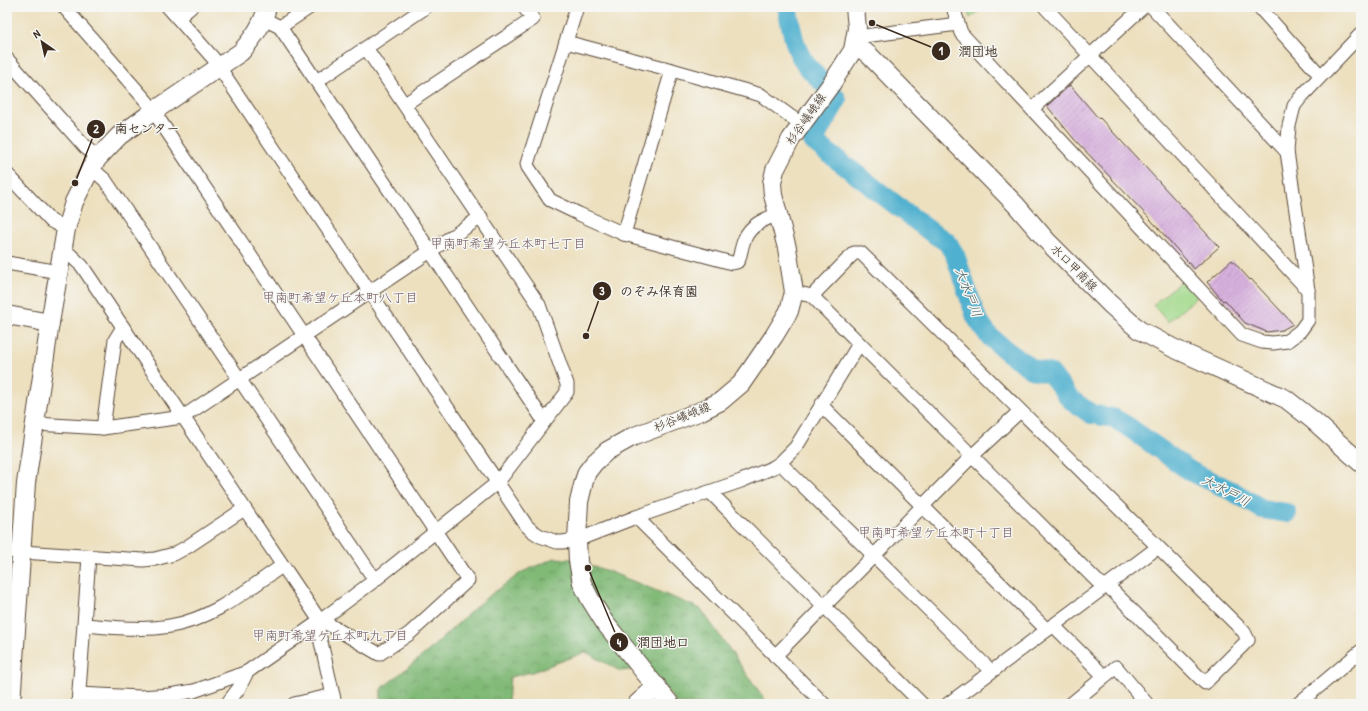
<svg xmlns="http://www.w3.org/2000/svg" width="1368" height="711" viewBox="0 0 1368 711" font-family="'Patrick Hand','Klee One',sans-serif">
<defs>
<pattern id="forest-crowns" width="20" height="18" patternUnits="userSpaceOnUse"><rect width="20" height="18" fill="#81b977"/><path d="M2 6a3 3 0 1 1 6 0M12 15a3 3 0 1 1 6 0" fill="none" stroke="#6b9761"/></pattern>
<pattern id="building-hatch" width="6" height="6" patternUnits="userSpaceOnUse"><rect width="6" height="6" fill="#d7b1de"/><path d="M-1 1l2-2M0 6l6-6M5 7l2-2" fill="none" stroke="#b998be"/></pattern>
</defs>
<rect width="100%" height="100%" fill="#f6f6f2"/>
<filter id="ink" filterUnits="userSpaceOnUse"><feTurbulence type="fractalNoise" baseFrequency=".025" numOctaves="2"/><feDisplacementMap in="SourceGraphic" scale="8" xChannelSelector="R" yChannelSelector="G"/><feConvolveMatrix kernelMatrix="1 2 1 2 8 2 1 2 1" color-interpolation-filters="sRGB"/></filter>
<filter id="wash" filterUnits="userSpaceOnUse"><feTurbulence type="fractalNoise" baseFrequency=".012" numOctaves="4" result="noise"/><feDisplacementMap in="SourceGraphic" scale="16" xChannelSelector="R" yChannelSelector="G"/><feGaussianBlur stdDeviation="0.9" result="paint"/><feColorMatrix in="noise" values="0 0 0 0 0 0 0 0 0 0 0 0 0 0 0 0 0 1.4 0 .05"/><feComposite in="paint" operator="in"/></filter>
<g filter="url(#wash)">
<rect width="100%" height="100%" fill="#ede0bf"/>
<!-- green -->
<g fill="#a2d98b" stroke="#6e8254">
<path d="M966,7H984L970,18Z"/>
<path d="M1190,273L1205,290L1168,322L1153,305Z"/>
</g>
<!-- forest -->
<path fill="url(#forest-crowns)" stroke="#5e724a" d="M555,558L572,559L608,571L701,609L768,704H677L649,668L620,671L586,652L532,672L510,677L508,704H381V689L426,653L482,601L522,572Z"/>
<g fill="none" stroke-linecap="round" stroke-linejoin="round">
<!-- river -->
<path stroke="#50b0cf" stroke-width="20" d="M787,7C791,24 793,45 803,60C812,75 829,85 837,100L813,141L931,232L947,242L955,255L976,317L989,336L1008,352L1032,369L1051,374L1070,399L1091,414L1113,418L1127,426L1190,471L1234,492L1262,509L1287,513"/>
</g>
<g id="blocks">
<!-- building -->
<g fill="url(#building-hatch)">
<path d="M1070,85L1099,119L1100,118L1219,247L1194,269L1151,220L1074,139L1047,106Z"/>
<path d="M1232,260L1250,280L1251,279L1293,324L1282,330L1267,332L1245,323L1225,300L1223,301L1207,282Z"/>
</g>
</g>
</g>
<g filter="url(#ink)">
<use href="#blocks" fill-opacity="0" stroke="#564536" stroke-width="1"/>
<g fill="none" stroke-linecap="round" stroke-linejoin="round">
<!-- street casing -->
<g stroke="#564536" stroke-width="15">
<g id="street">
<path d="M168,7L213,58L526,525L531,530L540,536L557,542H562L577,540L636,517L741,481L774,467L780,463L796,447L859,344"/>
<path d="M577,7L527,164L528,167L550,200L579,214L624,234L732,263L737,262L739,259C741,252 742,244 745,238C751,224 766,219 778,214"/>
<path d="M953,7L961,33L1242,335L1262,342L1273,343L1287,341L1300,331L1308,320V290L1287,152L1289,126L1294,106L1300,98L1361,34"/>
<path d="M1045,7L1308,290"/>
<path d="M1152,7L1287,152"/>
<path d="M1259,7L1320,75"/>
<path d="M178,18L191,7"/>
<path d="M272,23L280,27L310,7"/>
<path d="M280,27L544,421"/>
<path d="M856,37L958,24"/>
<path d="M566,42L672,70L761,95L801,124"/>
<path d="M7,59L85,147L98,158"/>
<path d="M317,81L426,7"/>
<path d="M405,104L533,19L524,7"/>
<path d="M1032,109L1143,7"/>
<path d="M91,168L105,180L375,580"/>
<path d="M7,174L51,221L66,229"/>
<path d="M624,234L672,70"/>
<path d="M63,248L82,266L320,621L328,624L379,654L409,634L468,580L148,103L64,7"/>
<path d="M7,263L59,272"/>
<path d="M794,292L812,296L1097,581L1113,591L1205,683L1248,640L1244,632L861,253H854L812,296"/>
<path d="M821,405L1047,630"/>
<path d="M36,424L103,428L183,417L481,217"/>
<path d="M103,428L115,340L123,327"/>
<path d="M780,463L991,671"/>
<path d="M710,492L922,704"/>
<path d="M636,517L824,704"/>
<path d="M7,551L143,560L155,559L174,554L187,547L244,509"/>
<path d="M320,621L318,629L335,704"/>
<path d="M84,625C112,627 142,631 170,626C213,619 248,589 282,566"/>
<path d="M1053,625L1104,676"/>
<path d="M775,656L972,456L1020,411"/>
<path d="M79,694L140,697L170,695L194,691L247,672L320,621L375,580L498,482L567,392V384L539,305L366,48"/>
<path d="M78,704L89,557"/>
<path d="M227,704L239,688L247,672"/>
<path d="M294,704L333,695"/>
<path d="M948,704L1157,548"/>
<path d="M1071,704L1116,667L1147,704"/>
<path d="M1298,704L1361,651"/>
</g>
</g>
<!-- secondary casing -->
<g stroke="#564536" stroke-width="20">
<g id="secondary">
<path d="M855,44L869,55L917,104L1016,205L1047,241L1110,304L1139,330L1173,348L1286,399L1314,421L1361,463"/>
<path d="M7,315L50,323"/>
<path d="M11,704L26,483L50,323L66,229L74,202L91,168L98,158L119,136L154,111L241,52C253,38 263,25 267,7"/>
<path d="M637,704L657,686"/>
<path d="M670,704L605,623L590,599L582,583L578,561L577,540L579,502L584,481L587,472L594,463L607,451L632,437L701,411L721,401L741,384L774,336L789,311L794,292L787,248L773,195L772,183L775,170L791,139L832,83L853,50L857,28L855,7"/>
</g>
</g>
<!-- street -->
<use href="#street" stroke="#fff" stroke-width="13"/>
<!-- secondary -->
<use href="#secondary" stroke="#fff" stroke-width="18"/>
</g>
</g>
<g text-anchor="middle" stroke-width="3" stroke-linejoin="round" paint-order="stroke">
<!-- street labels -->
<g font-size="12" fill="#3b2a1e" stroke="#f6f6f2">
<text transform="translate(806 119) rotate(-55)" y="4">杉谷嶬峨線</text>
<text transform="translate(1074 268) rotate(45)" y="4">水口甲南線</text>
<text transform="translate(682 417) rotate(-22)" y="4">杉谷嶬峨線</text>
</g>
<!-- neighbourhood labels -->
<g font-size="13" fill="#725961" stroke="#f6f6f2">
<text x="508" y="248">甲南町希望ケ丘本町七丁目</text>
<text x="340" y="302">甲南町希望ケ丘本町八丁目</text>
<text x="936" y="537">甲南町希望ケ丘本町十丁目</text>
<text x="330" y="640">甲南町希望ケ丘本町九丁目</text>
</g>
<!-- water labels -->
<g font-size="13" font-style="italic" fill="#42595c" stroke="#f6f6f2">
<text transform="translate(969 292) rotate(69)" y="5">大水戸川</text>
<text transform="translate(1226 490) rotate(28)" y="5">大水戸川</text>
</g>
</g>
<!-- callouts -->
<path fill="none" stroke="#3b2a1e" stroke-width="1.5" d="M872 23L941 51M75 183L96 129M586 336L602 291M588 568L619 642"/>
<g fill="#3b2a1e" stroke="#f6f6f2" stroke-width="1.5">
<circle cx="872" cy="23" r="4"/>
<circle cx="75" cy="183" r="4"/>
<circle cx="586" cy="336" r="4"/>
<circle cx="588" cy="568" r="4"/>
<circle cx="941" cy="51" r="10"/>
<circle cx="96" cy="129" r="10"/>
<circle cx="602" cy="291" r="10"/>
<circle cx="619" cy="642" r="10"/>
</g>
<g font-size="12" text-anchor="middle" font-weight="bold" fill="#fff">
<text x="941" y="55">1</text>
<text x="96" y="133">2</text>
<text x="602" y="295">3</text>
<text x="619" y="647">4</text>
</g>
<g font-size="13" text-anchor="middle" font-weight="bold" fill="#3b2a1e" stroke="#f6f6f2" stroke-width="3" stroke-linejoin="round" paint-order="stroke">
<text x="978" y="56">潤団地</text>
<text x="147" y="133">南センター</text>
<text x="659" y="296">のぞみ保育園</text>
<text x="663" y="647">潤団地口</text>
</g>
<!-- margin -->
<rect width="1368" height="711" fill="none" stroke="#f6f6f2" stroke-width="24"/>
<!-- north arrow -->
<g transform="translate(42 42) rotate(326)" stroke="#f6f6f2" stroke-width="3" paint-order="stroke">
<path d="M0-3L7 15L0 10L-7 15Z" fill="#3b2a1e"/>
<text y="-6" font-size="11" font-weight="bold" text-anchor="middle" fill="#3b2a1e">N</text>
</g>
</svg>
